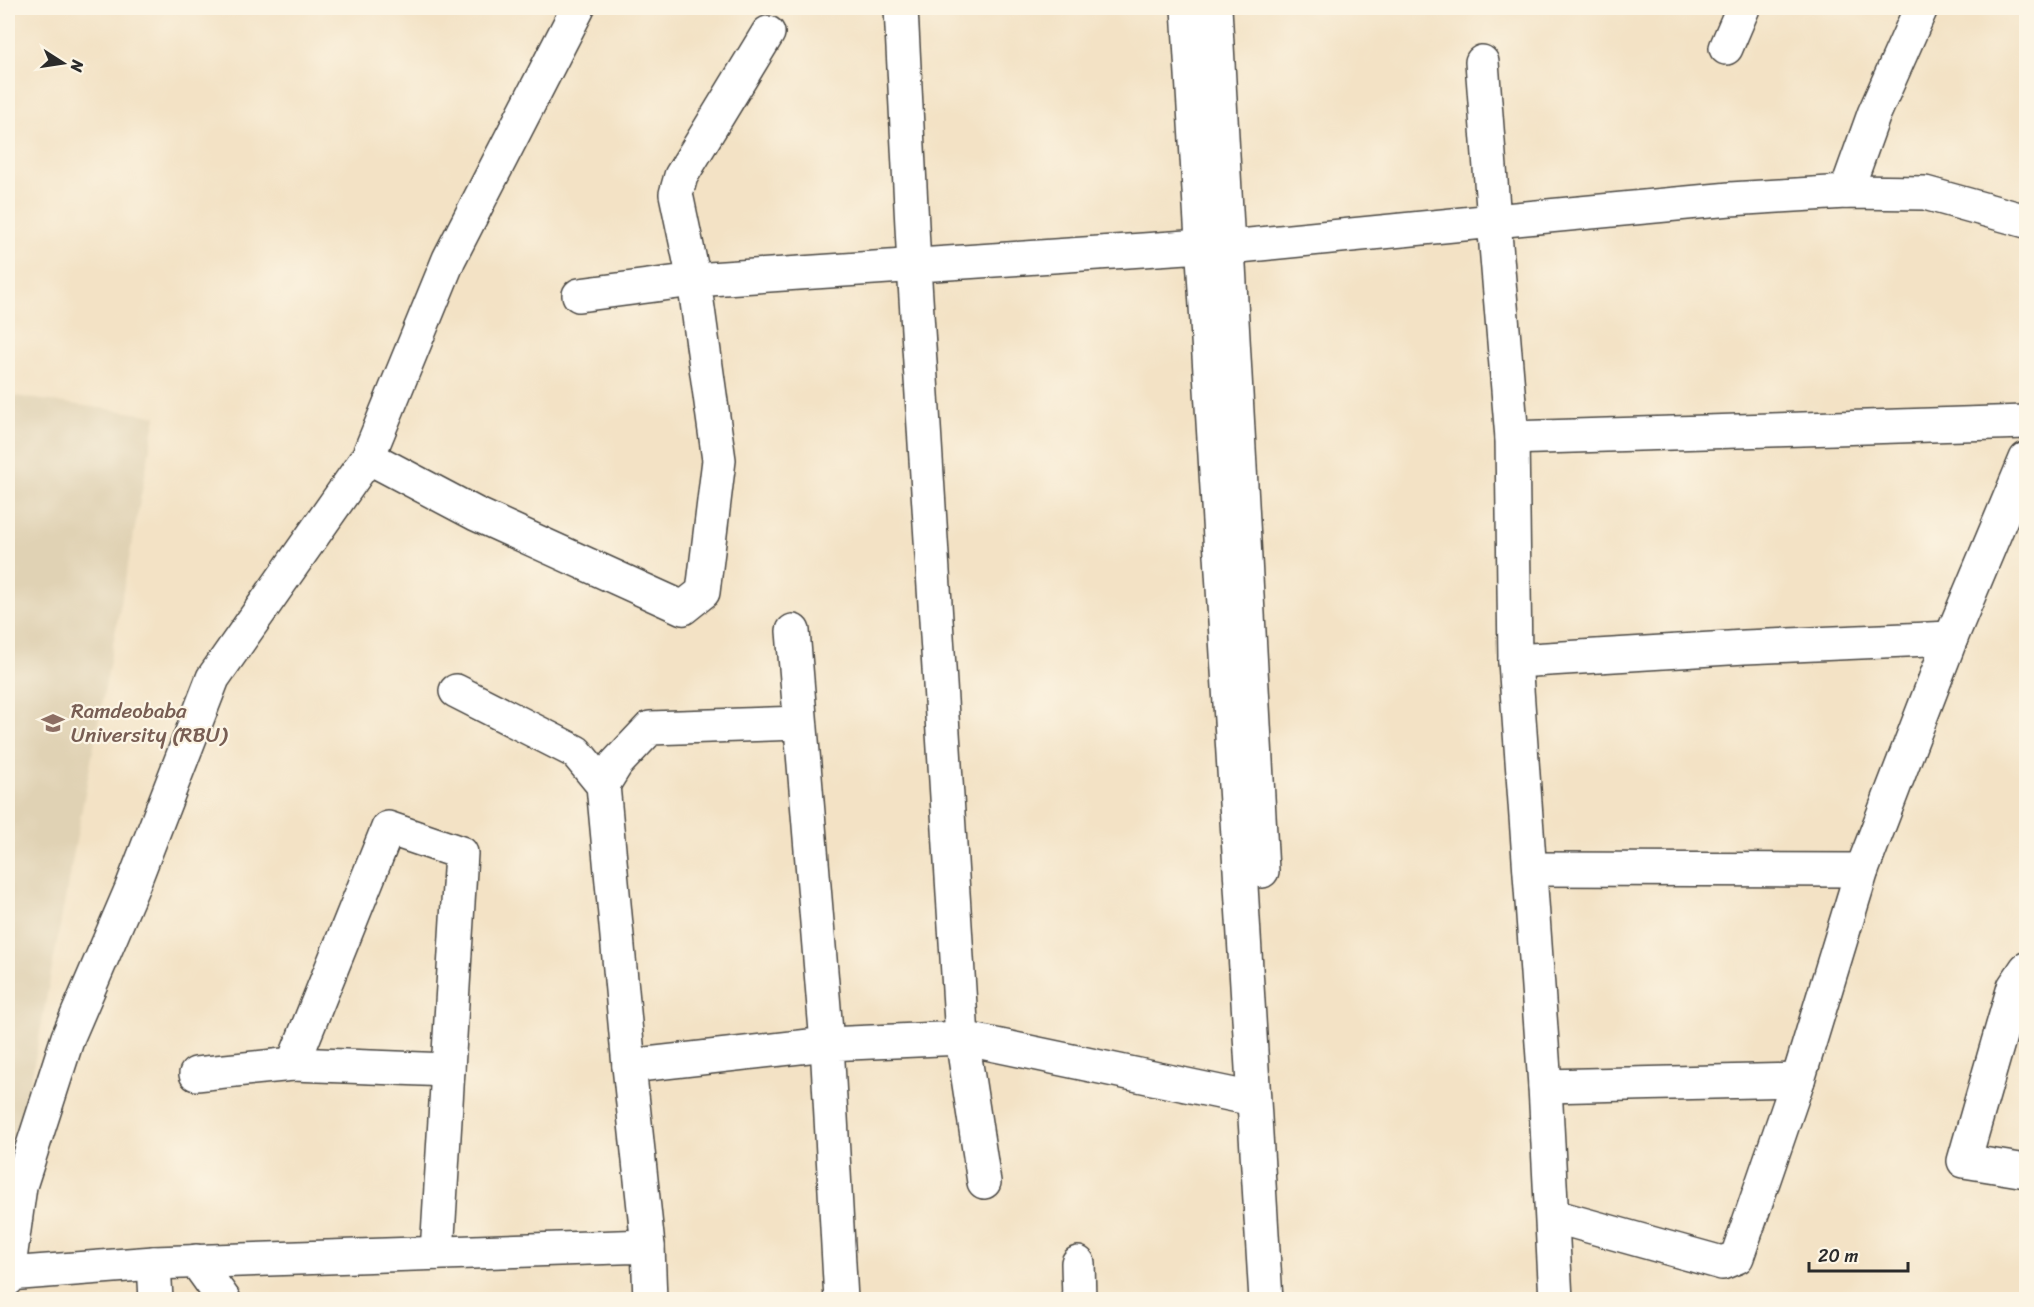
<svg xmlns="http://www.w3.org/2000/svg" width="2034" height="1307" viewBox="0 0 2034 1307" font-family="Sriracha,sans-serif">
<rect width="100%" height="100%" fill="#fcf5e5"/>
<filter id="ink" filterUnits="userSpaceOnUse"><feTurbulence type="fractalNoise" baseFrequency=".0167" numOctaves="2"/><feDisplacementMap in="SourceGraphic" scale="12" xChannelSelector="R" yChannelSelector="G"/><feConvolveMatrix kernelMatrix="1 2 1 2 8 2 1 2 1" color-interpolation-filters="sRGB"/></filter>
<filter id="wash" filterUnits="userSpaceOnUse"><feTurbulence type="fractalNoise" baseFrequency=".008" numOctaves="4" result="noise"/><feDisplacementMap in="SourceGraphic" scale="24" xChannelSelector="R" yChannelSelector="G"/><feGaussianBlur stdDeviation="1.35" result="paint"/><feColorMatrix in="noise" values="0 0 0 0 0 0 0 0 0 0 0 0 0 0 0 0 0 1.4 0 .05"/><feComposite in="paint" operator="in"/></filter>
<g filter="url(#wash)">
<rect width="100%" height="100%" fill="#f3e2c5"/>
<!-- built -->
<path fill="#e0d2b4" d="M8,395L156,416L8,1202Z"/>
</g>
<g filter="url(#ink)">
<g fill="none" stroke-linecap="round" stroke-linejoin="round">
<!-- minor casing -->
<g stroke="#494642" stroke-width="36">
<g id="minor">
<path d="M901,8L914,266L962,1038L984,1182"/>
<path d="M1188,8L1266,1300"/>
<path d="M1215,8L1262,871"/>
<path d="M1726,48L1743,8"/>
<path d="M1482,62L1494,221L1730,199L1846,192L1925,193L2026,221"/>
<path d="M1846,192L1874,114L1921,8"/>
<path d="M579,295L694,280L676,194L681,176L768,33"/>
<path d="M1512,438L2026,422"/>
<path d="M368,457L449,259L578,8"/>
<path d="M1951,638L2026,459"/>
<path d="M1515,661L1745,647L1951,638L1862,870L1798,1080L1737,1257L1722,1263L1553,1216"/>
<path d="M456,691L576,752L603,785L629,1066L648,1246"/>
<path d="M603,785L616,764L650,728L800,723"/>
<path d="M1530,869L1862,870"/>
<path d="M2026,969L2014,987L1964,1161L2026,1171"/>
<path d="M293,1064L448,1070"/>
<path d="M629,1066L827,1044L793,631"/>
<path d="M196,1074L293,1064L388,828L461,853L437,1253"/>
<path d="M1545,1086L1798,1080"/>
<path d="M196,1261L224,1300"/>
<path d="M154,1263L156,1300"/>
<path d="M1078,1263L1079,1300"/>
<path d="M8,1274L20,1186L68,1037L131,890L213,678L368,457L476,514L683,608L703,592L719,460L694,280L1202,246L1229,247L1494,221L1512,438L1515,661L1545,1086L1556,1300"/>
<path d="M8,1279V1274L154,1263L648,1246L650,1300"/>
<path d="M841,1300L827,1044L962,1038L1253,1099"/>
</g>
</g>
<!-- minor -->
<use href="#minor" stroke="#fff" stroke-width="33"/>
</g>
</g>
<!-- icons -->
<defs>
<g id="university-bare" transform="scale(1.8)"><path d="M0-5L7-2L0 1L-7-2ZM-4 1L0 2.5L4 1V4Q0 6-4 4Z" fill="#8d6e63" stroke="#fcf5e5" stroke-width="2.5" paint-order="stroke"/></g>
</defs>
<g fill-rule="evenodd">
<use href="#university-bare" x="53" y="723"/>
</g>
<g text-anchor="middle" stroke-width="4.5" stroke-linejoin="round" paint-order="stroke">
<!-- education labels -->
<g font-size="21" fill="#785e54" stroke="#fcf5e5" text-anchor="start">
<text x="71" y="718">Ramdeobaba<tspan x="71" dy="24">University (RBU)</tspan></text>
</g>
</g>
<!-- margin -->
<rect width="2034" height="1307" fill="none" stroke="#fcf5e5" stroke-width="30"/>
<!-- north arrow -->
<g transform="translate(63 63) rotate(102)" stroke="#fcf5e5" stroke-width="4.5" paint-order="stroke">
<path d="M0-4.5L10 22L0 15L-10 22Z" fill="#2b2b2b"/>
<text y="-9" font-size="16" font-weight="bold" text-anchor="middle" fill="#2b2b2b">N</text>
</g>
<!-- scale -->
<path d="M1809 1262v9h99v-9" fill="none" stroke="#2b2b2b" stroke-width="3"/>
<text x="1818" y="1262" font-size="18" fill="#2b2b2b" stroke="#fcf5e5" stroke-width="4.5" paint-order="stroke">20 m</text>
</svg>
